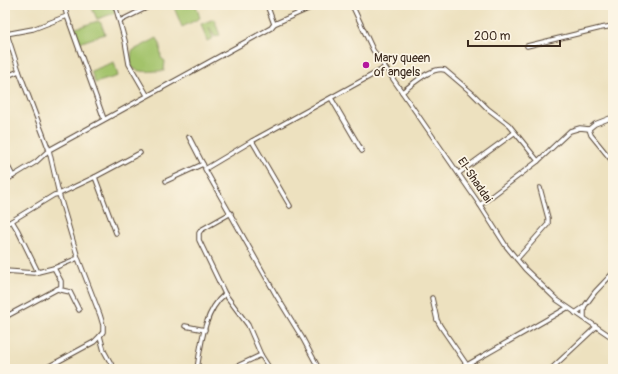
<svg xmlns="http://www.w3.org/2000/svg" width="618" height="374" viewBox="0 0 618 374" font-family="Pangolin,sans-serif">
<rect width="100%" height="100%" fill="#fcf5e5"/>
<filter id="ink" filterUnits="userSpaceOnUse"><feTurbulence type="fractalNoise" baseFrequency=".025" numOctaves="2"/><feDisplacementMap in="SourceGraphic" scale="8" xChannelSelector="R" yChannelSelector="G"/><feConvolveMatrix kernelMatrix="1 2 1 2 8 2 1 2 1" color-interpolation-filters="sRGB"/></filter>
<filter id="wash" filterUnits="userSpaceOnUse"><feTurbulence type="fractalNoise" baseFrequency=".012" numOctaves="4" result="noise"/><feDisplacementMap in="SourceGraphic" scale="16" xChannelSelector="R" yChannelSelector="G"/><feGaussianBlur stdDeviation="0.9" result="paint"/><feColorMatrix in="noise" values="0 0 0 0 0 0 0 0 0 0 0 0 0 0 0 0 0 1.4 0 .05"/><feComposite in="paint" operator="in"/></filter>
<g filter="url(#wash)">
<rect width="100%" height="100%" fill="#ede1bf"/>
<!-- green -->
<g fill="#a3c36b" stroke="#6f7644">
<path d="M96,5H113L115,13L97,19L92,8L93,6Z"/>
<path d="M173,5H196L200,18L182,27Z"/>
<path d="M214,19L220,35L215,37L209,27L213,38L207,41L201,24Z"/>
<path d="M98,21L101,23L105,34L79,43L73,29Z"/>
<path d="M157,38L160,44L161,58L165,61L164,71C152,70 140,75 130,66L132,51Z"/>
<path d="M114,62L118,76L95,83L91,71Z"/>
</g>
</g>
<g filter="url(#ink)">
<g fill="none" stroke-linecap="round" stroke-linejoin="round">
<!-- minor casing -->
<g stroke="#564536" stroke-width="5.5">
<g id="minor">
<path d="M115,5L125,41L129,64L147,95"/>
<path d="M267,5L274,24"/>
<path d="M352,5L373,50L480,205L506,246L525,269L557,300L613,338"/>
<path d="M67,16L104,119"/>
<path d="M120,21L152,5"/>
<path d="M5,28L19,71L49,150L271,28L274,24L317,5"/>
<path d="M6,34L33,29L67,16L64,5"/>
<path d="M527,46L601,28L613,26"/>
<path d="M5,77L19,71"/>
<path d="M402,92C413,84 432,66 445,70L472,93L488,109L509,125L538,161L480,205"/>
<path d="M331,98L362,151"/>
<path d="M613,117L595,124L589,129L591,135L613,162"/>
<path d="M189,137L204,166"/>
<path d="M252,141L290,206"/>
<path d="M5,161L13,176"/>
<path d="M538,161L570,131L580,128L589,129"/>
<path d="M459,173L514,133"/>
<path d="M95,177L140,153"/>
<path d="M5,181L36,162L49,150L59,194L95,177L116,233"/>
<path d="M166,181L203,164"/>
<path d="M231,213L201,230L199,233V240L225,294L248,325L261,355L270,369"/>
<path d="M12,221L18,231L38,272"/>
<path d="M5,225L54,195L59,194L78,258"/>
<path d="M517,259L548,224V218L540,188"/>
<path d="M5,271L34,273L54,268"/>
<path d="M57,289L70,292L79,310"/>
<path d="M432,298L437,320L441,327L467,365"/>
<path d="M575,313L584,307L595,292L613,273"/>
<path d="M5,317L61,287V281L54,268L78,258L100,315L103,325V332L100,336"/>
<path d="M584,318V307"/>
<path d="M185,326L205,330"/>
<path d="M44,369L94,342L100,336L104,351L114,369"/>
<path d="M197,369C201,344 204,311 225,294"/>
<path d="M231,369L261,355"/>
<path d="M319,369L303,339L276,295L205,169L252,141L385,68"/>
<path d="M457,369L467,365L567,308"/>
<path d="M551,369L596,327"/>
</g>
</g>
<!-- minor -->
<use href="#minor" stroke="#fff" stroke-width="3.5"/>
</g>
</g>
<!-- markers -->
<circle fill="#b5179e" stroke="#fcf5e5" stroke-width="1.5" cx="366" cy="65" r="4"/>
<g text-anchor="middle" stroke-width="3.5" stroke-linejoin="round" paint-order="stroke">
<!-- poi labels -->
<g font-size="12" fill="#3b2a1e" stroke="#fcf5e5" text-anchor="start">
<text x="374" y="62">Mary queen<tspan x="374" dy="14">of angels</tspan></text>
</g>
<!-- street labels -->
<g font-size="12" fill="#3b2a1e" stroke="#fcf5e5">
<text transform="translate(475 180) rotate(56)" y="4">El-Shaddai</text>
</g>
</g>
<!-- margin -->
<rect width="618" height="374" fill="none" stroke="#fcf5e5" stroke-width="20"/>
<!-- scale -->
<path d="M468 40v6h92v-6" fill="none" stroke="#3b2a1e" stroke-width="2"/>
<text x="474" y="40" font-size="12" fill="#3b2a1e" stroke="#fcf5e5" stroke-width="3" paint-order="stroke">200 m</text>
</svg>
